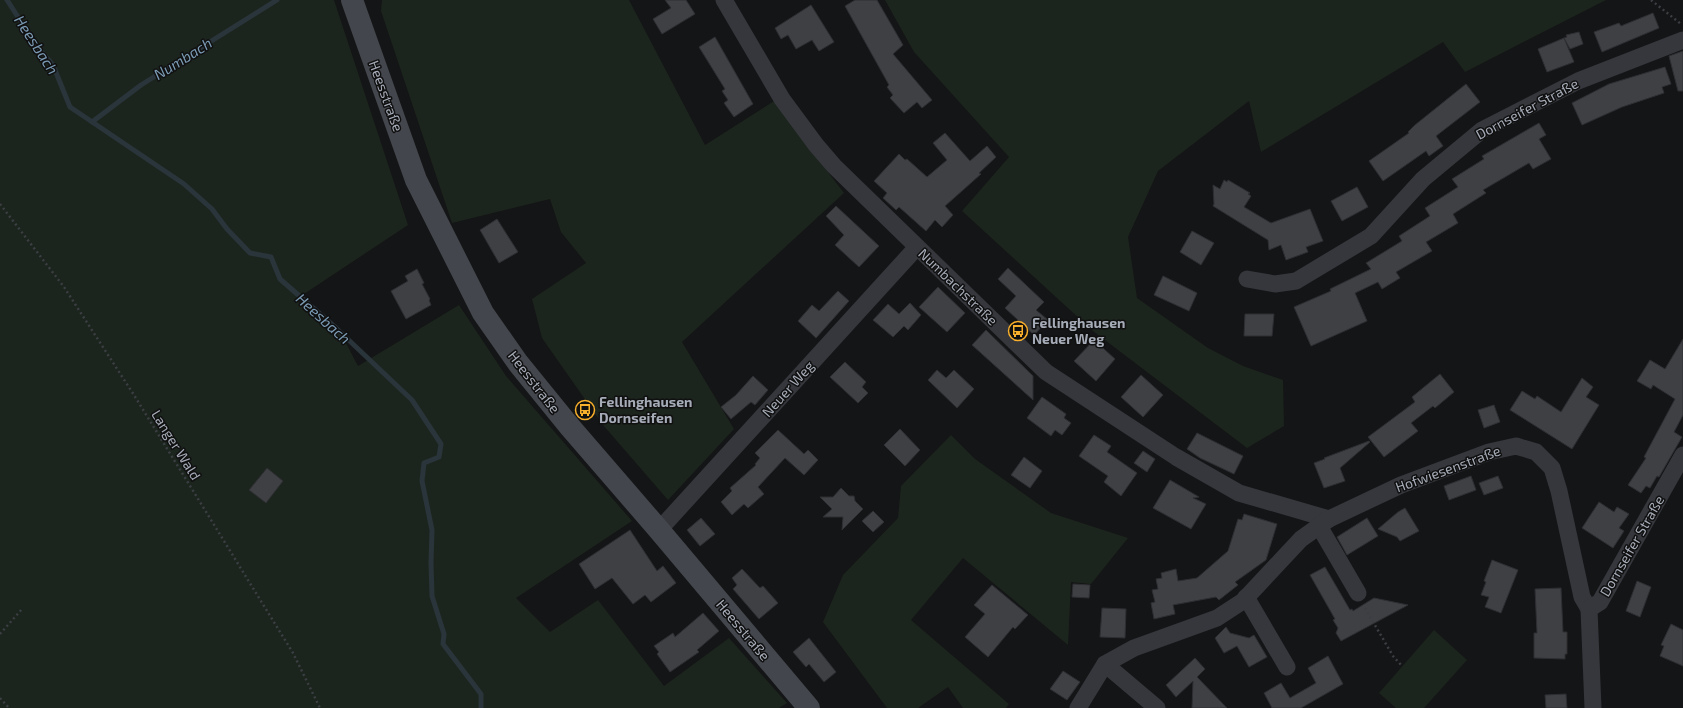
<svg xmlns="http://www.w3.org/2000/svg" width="1683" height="708" viewBox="0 0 1683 708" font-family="'Exo 2',sans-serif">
<rect width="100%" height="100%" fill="#141516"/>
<!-- green -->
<g fill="#1c251d">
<path d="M0,0H334L408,225L295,300L337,326L358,366L459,305L506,376L632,521L516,598L550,632L598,600L664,686L729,638L787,703L779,708H0Z"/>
<path d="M382,0H629L705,145L774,101L844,193L682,342L734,429L668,500L603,425L542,338L532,299L586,263L561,232L550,199L452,223L381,11Z"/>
<path d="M885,0H1606L1465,72L1443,42L1261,152L1249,101L1158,171L1128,237L1137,298L1208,348L1243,366L1283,380L1284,426L1247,448L1093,331L962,211L1009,157L914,52Z"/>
<path d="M951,435L975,459L1051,513L1128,538L1091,584L1071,582L1068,645L963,558L911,620L1009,704L1006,708H963L948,687L918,708H887L823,622L843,575L898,518L901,486Z"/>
<path d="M1434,630L1467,660L1424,708H1396L1379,693Z"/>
</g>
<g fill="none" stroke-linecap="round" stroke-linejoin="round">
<!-- stream -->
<g stroke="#2a343b" stroke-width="5">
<path d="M7,0L36,45L53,65L70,107L184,184L212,209L227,229L250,253L271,257L280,279L336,328L412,400L441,444L439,457L424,463L422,481L432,530L431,562L432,596L444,634L443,644L481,694V708"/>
<path d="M92,122L141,85L277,0"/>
</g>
</g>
<!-- building -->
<g fill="#3e4044" stroke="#2e2e33">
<path d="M665,0H686L695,14L662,34L653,19L671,8Z"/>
<path d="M855,0H877L903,45L893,54L932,100L922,108L917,102L904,113L890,98L893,95L887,87L889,85L845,6Z"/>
<path d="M811,5L834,42L819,51L812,40L796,49L788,35L781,39L775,28Z"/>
<path d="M1653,13L1659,28L1602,52L1594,32L1619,23L1621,26Z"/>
<path d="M1579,32L1583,44L1570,49L1564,38L1567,37L1566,35Z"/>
<path d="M715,37L753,104L734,117L724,103L728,100L722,91L725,89L699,47Z"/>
<path d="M1564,38L1574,62L1547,72L1538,49Z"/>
<path d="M1683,51V91H1678L1669,56Z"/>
<path d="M1665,67L1671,84L1662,87L1664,93L1622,107L1582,125L1572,103L1609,84Z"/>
<path d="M1466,84L1480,102L1436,136L1443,146L1429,156L1426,151L1383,181L1369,161L1409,133L1408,132L1415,125Z"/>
<path d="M1539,123L1546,135L1539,139L1551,159L1533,169L1529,163L1483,190L1486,193L1453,214L1458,223L1426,242L1432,251L1396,272L1400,278L1382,289L1378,282L1355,293L1367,321L1311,346L1294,307L1331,291L1330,289L1371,269L1366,263L1402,241L1399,236L1430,216L1425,208L1458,187L1452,179L1484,159L1482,156Z"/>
<path d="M945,133L970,161L987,146L996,157L979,173L981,174L945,206L953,215L942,227L935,220L926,231L899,207L896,210L883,198L887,193L874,181L899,154L905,160L907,159L927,177L947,160L933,143Z"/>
<path d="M1224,180L1227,182L1228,180L1250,193L1248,194L1251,196L1244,207L1271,223L1310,209L1323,241L1306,247L1308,252L1286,260L1281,245L1269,250L1268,240L1213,206L1214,204L1213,185L1220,189Z"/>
<path d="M1357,187L1368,207L1342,221L1331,201Z"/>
<path d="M836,206L879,246L859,267L835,245L844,235L826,216Z"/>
<path d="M497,219L518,252L499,263L480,230Z"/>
<path d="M1192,231L1214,243L1201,265L1180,252Z"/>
<path d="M1008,268L1044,302L1036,310L1048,320L1034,335L1005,308L1016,296L998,279Z"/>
<path d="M417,269L424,283L422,284L430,299L429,300L431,305L406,319L391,291L408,281L405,276Z"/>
<path d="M1163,276L1197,293L1189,311L1154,295Z"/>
<path d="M938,287L965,313L947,332L919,307Z"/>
<path d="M838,291L849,301L816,338L798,321L812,305L819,311Z"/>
<path d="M910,303L921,315L908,330L904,326L893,337L873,320L888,304L899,314Z"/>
<path d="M1245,314H1274L1272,336H1244Z"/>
<path d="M986,330L1033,376V400L972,345Z"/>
<path d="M1683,339V415L1674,432L1682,437L1659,477L1657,476L1650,488L1646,486L1641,493L1628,485L1646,458L1644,457L1675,399L1653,385L1651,389L1637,381L1650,360L1665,369Z"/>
<path d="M1094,340L1115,359L1096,381L1074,361Z"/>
<path d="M845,362L866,382L862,387L868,393L858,403L830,377Z"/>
<path d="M937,370L946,378L954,370L974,389L957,408L928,380Z"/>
<path d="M1440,374L1454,392L1435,408L1433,406L1411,423L1418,431L1384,457L1368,437L1415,402L1412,397Z"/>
<path d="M1141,375L1163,395L1143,417L1121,397Z"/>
<path d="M753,376L768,390L755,405L751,402L731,419L721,407L736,395Z"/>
<path d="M1582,378L1593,387L1586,397L1599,405L1572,449L1510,410L1522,391L1535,399L1537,396L1561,412Z"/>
<path d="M1042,397L1066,414L1064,418L1071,423L1062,435L1055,430L1051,436L1027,418Z"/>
<path d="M1494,405L1500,422L1484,428L1478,410Z"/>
<path d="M900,429L920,450L905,466L884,445Z"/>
<path d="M778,430L804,454L808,450L818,460L804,475L785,458L758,487L764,494L748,508L744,504L732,515L721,502L732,491L730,488L756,465L755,464L760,458L755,453Z"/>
<path d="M1197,433L1243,456L1234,474L1200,458L1187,449Z"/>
<path d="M1094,435L1111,446L1107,452L1137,473L1121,496L1104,482L1108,476L1079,456Z"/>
<path d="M1369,441L1370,442L1340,468L1345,481L1324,488L1314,463L1325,459L1324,458Z"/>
<path d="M1143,451L1155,459L1147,472L1134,463Z"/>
<path d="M1024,457L1042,471L1030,488L1011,475Z"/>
<path d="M267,468L283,481L266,503L249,490Z"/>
<path d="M1471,476L1476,490L1449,500L1444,486Z"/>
<path d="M1498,476L1503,488L1484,495L1479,483Z"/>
<path d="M1170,480L1199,497L1193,498L1206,504L1191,529L1153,508Z"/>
<path d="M841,488L849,496H854L855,501L863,509L842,530L843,517H823L832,509L820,497H833Z"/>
<path d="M1599,502L1614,512L1617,507L1629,514L1619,528L1624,531L1613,548L1582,528Z"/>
<path d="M1405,508L1419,531L1400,541L1397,537L1378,529L1398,512Z"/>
<path d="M873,511L884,522L873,532L862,521Z"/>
<path d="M1244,514L1277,524L1266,560L1235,582L1238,585L1219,600L1216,597L1173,605L1175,614L1154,619L1151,603L1155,602L1152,590L1158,589L1156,579L1162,578L1161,573L1176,569L1178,581L1197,578L1228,551L1238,519L1242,520Z"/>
<path d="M701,518L715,534L700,546L687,530Z"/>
<path d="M1367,518L1378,536L1347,555L1337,537Z"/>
<path d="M630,530L657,571L663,566L676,583L651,602L645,595L633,604L612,578L595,589L579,564Z"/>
<path d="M1492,560L1518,570L1501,613L1485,607L1489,597L1481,595L1486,582L1484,581Z"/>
<path d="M1325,567L1350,610L1352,609L1353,611L1374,598L1408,605L1341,641L1336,633L1338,628L1333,620L1335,619L1310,575Z"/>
<path d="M742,569L760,588L763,586L778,603L759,619L733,589L737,585L732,578Z"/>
<path d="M1637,581L1651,587L1640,617L1626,611Z"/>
<path d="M1073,584L1090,585L1089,598L1072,597Z"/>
<path d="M992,585L1028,615L1015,629L1013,627L988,657L965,637L985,614L974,605Z"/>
<path d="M1561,588L1563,632H1567V654H1565V659L1534,658V633H1537L1535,589Z"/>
<path d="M1102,608L1126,609L1125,638L1100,637Z"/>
<path d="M703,613L719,631L697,650L699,652L670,672L657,654L659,652L654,646L673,633L675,637Z"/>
<path d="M1671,624L1683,630V666L1660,656L1664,646L1661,645Z"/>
<path d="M1226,627L1230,633L1249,638L1254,635L1267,657L1249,667L1237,646L1224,653L1215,638Z"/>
<path d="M809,638L836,672L824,682L809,664L806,667L793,652Z"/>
<path d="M1328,656L1343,684L1301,708H1272L1264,693L1281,683L1290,698L1316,683L1308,668Z"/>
<path d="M1195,658L1205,669L1197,677L1227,708H1192L1193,681L1176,697L1166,685Z"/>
<path d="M1063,671L1080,682L1067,700L1050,689Z"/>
<path d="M1566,694L1567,708H1546L1545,695Z"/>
</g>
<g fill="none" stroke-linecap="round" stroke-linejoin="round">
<!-- path -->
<g stroke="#3b3e43" stroke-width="2.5" stroke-dasharray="2 3" stroke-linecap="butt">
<path d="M1651,0L1681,24"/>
<path d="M0,204L64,287L134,395L293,653L320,708"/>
<path d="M1365,608L1393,656L1402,666"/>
<path d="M0,634L22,609"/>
<path d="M0,698L9,708"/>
</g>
<!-- minor -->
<g stroke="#35373c" stroke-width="17">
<path d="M724,0L782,99L816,145L834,166L1046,372L1176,457L1239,493L1329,519"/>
<path d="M1247,279L1275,284L1296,281L1371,236L1423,179L1482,130L1578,81L1683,40"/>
<path d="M1319,526L1358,593"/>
<path d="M659,530L917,247"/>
<path d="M1246,597L1287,667"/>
<path d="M1105,664L1157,708"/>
<path d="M1078,708L1105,664L1134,648L1217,618L1243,601L1301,539L1329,519L1401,485L1489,452L1516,446L1536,452L1552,468L1559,491L1582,597L1589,609"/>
<path d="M1593,708L1589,609L1600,602L1683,455"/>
</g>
<!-- secondary -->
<path stroke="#43464c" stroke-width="22" d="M352,0L416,180L483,313L518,363L570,427L659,530L809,708"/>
</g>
<!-- icons -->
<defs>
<g id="bus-ring" transform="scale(1)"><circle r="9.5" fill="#101011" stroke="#f8af2b" stroke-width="1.5"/><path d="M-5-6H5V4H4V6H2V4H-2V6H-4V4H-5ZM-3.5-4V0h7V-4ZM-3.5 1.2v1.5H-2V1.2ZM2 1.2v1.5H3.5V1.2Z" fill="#f8af2b"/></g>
</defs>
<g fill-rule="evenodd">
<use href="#bus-ring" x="1018" y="331"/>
<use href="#bus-ring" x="585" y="410"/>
</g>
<g text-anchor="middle" stroke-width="3" stroke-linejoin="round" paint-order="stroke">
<!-- street labels -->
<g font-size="14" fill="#a6acb7" stroke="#101011">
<text transform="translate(386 96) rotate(70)" y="5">Heesstraße</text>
<text transform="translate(1527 109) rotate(-28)" y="5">Dornseifer Straße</text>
<text transform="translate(958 287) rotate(44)" y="5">Numbachstraße</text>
<text transform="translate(534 382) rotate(52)" y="5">Heesstraße</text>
<text transform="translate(788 389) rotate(-48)" y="5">Neuer Weg</text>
<text transform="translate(176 445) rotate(58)" y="5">Langer Wald</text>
<text transform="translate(1448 469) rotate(-20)" y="5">Hofwiesenstraße</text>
<text transform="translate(1632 546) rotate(-60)" y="5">Dornseifer Straße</text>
<text transform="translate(743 630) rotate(50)" y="5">Heesstraße</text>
</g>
<!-- poi labels -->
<g font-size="14" font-weight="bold" fill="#a6acb7" stroke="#101011" text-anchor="start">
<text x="1032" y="328">Fellinghausen<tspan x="1032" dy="16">Neuer Weg</tspan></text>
<text x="599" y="407">Fellinghausen<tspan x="599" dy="16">Dornseifen</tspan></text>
</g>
<!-- water labels -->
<g font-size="15" font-style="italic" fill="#7b9bb4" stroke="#101011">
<text transform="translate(36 45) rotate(57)" y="5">Heesbach</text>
<text transform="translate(183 59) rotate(-32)" y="5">Numbach</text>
<text transform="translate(323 319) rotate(42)" y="5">Heesbach</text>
</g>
</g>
</svg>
